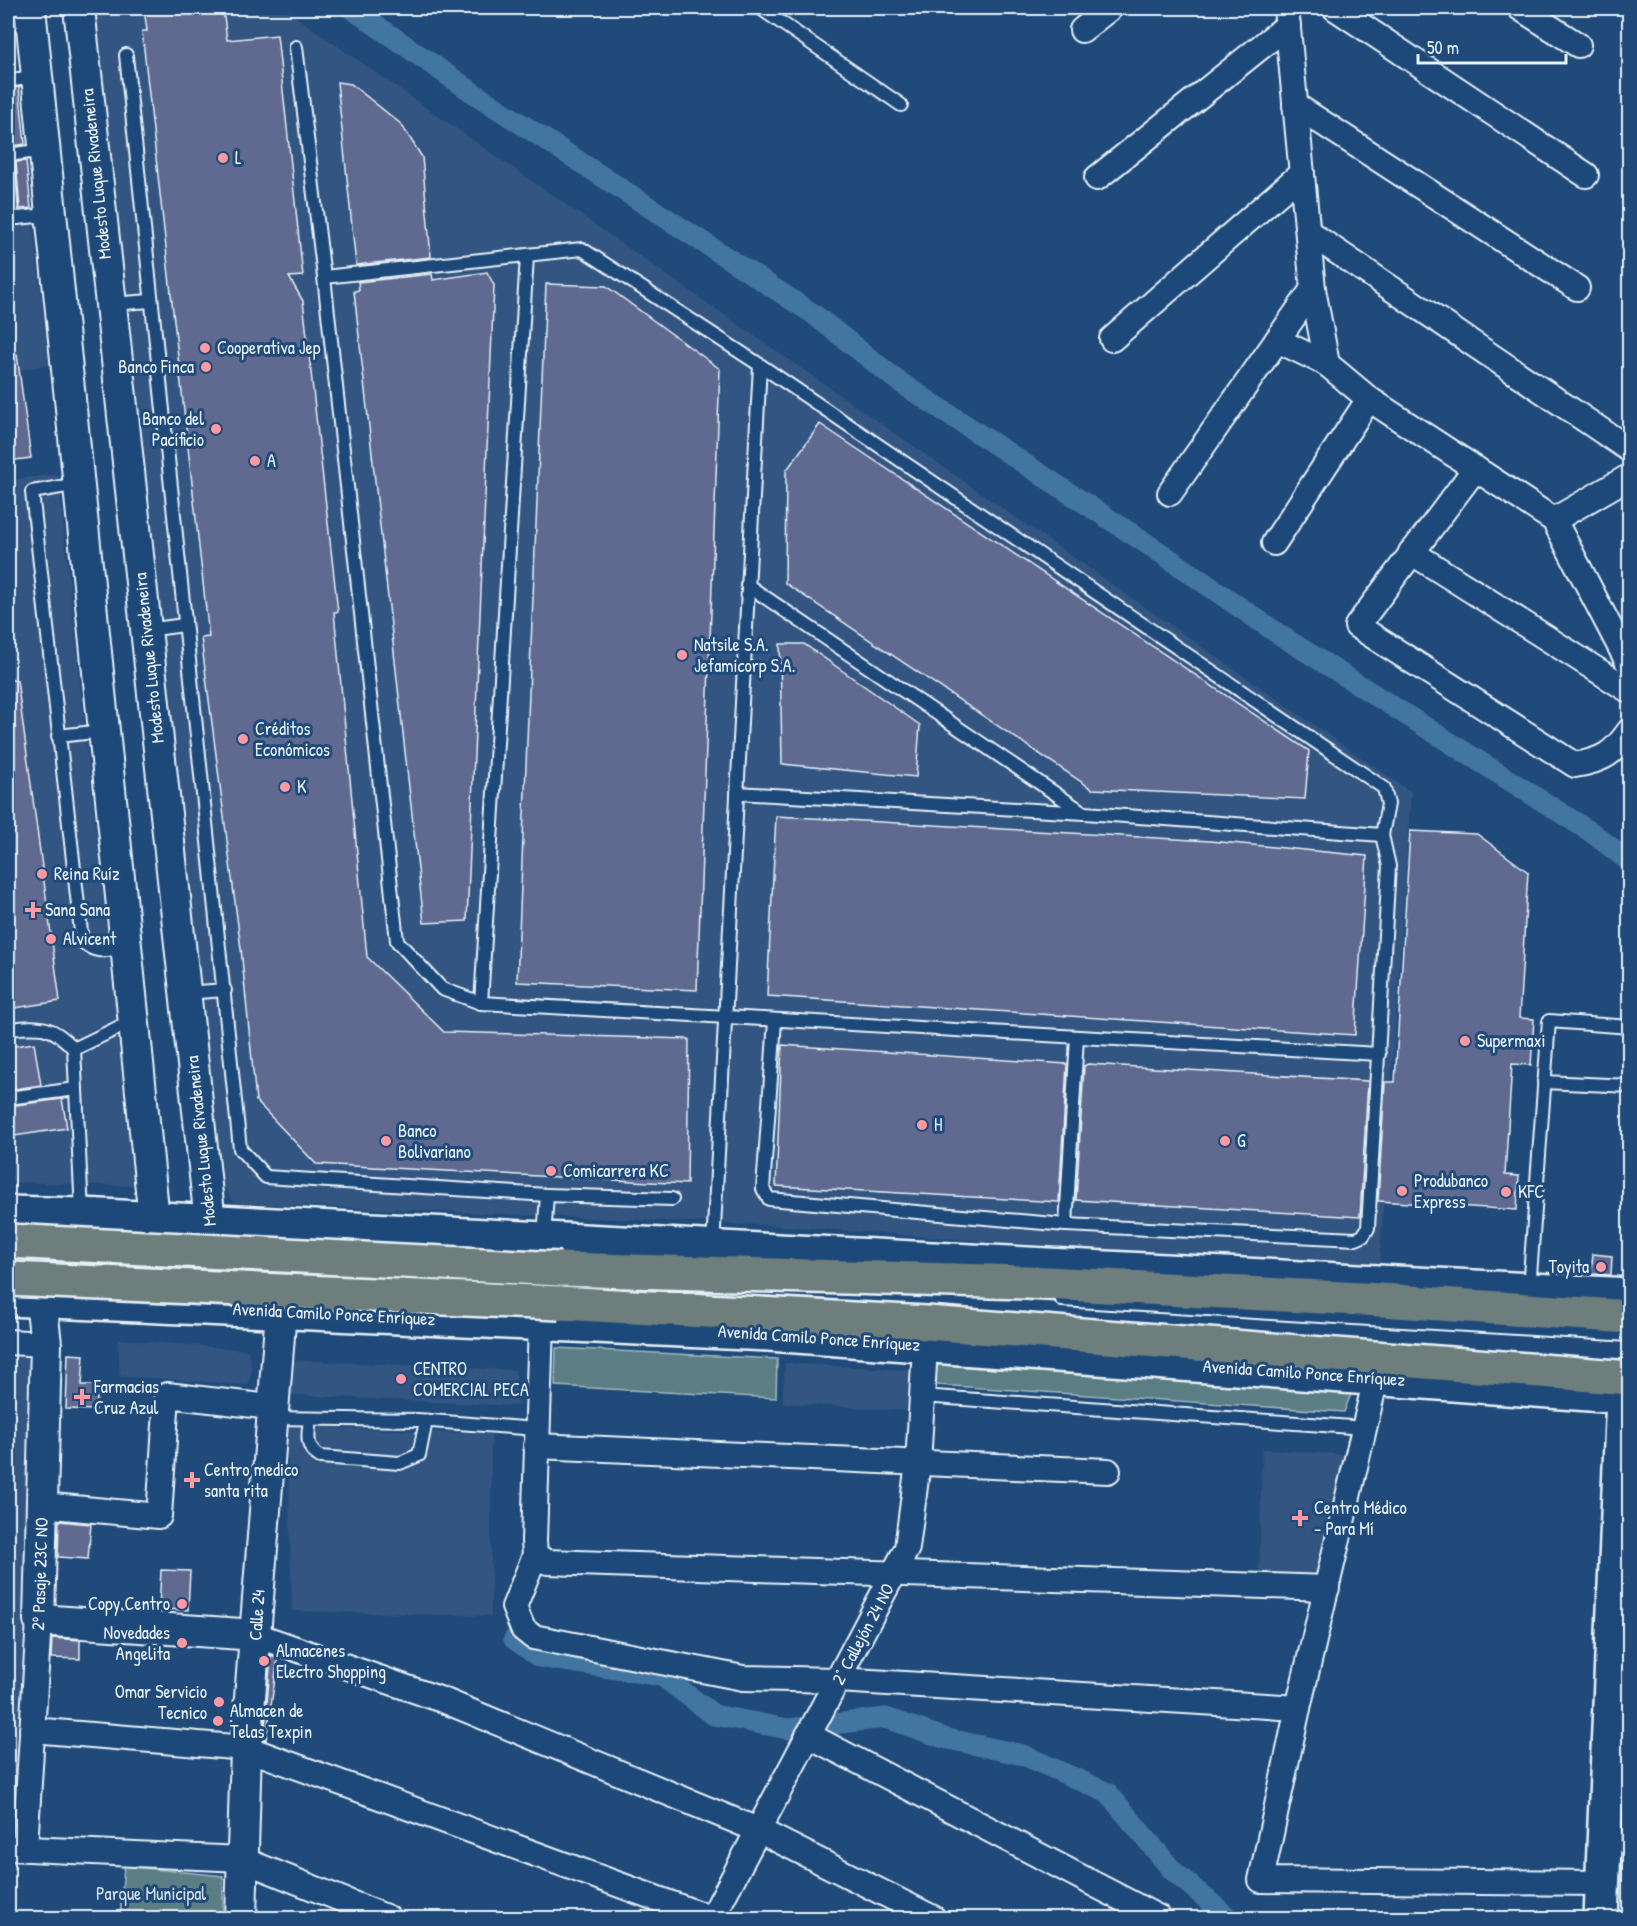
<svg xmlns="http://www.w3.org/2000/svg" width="1637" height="1926" viewBox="0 0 1637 1926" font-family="'Patrick Hand',sans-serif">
<rect width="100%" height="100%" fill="#1f4a7a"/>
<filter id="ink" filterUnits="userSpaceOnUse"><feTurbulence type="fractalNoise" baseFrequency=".0167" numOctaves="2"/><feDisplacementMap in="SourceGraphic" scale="12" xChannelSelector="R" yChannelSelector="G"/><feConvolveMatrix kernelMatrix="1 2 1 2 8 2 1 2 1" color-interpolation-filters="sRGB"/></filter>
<g filter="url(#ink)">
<!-- built -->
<g fill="#335481">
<path d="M94,8H283L1411,792L1379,1271L783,1226L235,1203L221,1185Z"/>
<path d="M33,224L49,365L8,372V227Z"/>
<path d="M58,474L134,1186L8,1182V480Z"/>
<path d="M118,1339L248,1350L252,1372L248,1385L120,1376Z"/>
<path d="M8,1349L36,1351L15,1840L8,1839Z"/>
<path d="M291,1360L515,1370L519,1406L289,1395Z"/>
<path d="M785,1363L910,1370L906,1411L782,1403Z"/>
<path d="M287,1426L491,1434V1616L292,1611Z"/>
<path d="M1262,1449L1354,1455L1324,1581L1259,1583Z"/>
</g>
<!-- green -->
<g fill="#5a7e83" stroke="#a1b8be" stroke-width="1.5">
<path d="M556,1348L777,1359L776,1398L555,1386Z"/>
<path d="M939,1365L1351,1394L1344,1412L937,1385L931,1382V1369Z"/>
<path d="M124,1866L223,1876V1918H120Z"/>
</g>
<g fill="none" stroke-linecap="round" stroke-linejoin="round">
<!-- canal -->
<g stroke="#42749f" stroke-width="21">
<path d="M351,8L472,92L812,313L898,381L1164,555L1280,635L1591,832L1630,862"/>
<path d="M514,1639L539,1657L662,1676L714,1715L788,1729L886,1718L944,1738L1023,1755L1108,1793L1173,1871L1229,1918"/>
</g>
</g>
<!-- building -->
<g fill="#616a91" stroke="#e8f1f8" stroke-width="1.5">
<path d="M144,8H223L227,40L277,35L303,276L289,277L303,301L338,612H334L367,957L444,1032L689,1039L687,1184L316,1164L256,1101L241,949L201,638L209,637L142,31H147Z"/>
<path d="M337,82L351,84L401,124L422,157L431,257L356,265Z"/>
<path d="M19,87L25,144L8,147V89Z"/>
<path d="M26,161L31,208L20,209L16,162Z"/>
<path d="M487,272L494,285L467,921L424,923L354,291L359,290L358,282L432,274L433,280Z"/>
<path d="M546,284L606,286L720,369L697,990L517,982Z"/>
<path d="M17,354L31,458L8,461V355Z"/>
<path d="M820,424L1309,751L1305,799L1092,789L785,583L786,471Z"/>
<path d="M780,644H804L920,725L916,777L782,764Z"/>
<path d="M8,680H17L60,1001L8,1009Z"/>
<path d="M776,816L1210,841L1367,856L1355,1035L767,996Z"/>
<path d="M1410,831L1477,834L1528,872L1519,1018L1534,1019L1531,1065L1512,1064L1505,1175L1519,1176L1517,1210L1378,1201L1385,1082H1395Z"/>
<path d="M34,1043L41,1085L8,1090V1047Z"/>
<path d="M782,1045L1067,1064L1059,1202L776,1186Z"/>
<path d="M1088,1064L1368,1081L1360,1217L1076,1200L1084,1066Z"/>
<path d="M62,1099L67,1128L8,1137V1106Z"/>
<path d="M1593,1254L1612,1256L1611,1275L1591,1274Z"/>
<path d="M68,1354L84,1355L82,1385H98L96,1410L66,1409Z"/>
<path d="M59,1521L91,1524L88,1559L58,1557Z"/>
<path d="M161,1570L190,1571L188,1610L159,1609Z"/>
<path d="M52,1638L80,1640V1659L51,1658Z"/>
<path d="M271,1655L278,1658L266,1740L264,1739Z"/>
</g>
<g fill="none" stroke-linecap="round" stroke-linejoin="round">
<!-- service casing -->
<g stroke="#e8f1f8" stroke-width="16">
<g id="service">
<path d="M760,8L901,105"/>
<path d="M296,47L324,277L397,941L442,989L481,1003L1379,1054"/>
<path d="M126,55L240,1149L266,1177L547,1195"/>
<path d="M8,81L37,76"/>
<path d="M8,155L44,150"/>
<path d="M8,160L12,218"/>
<path d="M8,219L37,216L50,211"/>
<path d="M324,277L582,249L760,365L1384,788L1388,804L1382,835L1389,866L1368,1228L1363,1236L1356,1239L1066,1225L769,1199L763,1189L775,1021"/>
<path d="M112,304L150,301"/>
<path d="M78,484L32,492L82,941C96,955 108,950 126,947"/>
<path d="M747,585L1084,813"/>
<path d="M147,630L184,625"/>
<path d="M58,736L103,731"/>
<path d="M737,793L1085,813L1382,835"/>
<path d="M185,993L225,990"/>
<path d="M481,1003L527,256"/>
<path d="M8,1029C39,1026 52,1024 74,1049"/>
<path d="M1544,1082L1630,1086"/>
<path d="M8,1098L76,1089"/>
<path d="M82,1213L74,1049L132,1021"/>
<path d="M1066,1225L1077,1037"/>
<path d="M544,1238L547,1195L672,1199"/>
<path d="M713,1247L760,365"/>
<path d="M1529,1289L1549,1021L1630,1027"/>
<path d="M1062,1300L1630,1335"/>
<path d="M922,1396L1365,1428"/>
<path d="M271,1418L418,1420L536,1429"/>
<path d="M310,1419C308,1435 305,1448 320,1457L400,1463L419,1455L426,1421"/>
</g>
</g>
<!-- minor casing -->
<g stroke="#e8f1f8" stroke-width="28">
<g id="minor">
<path d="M1286,8L1313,289L1327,364"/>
<path d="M1335,8L1586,175"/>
<path d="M1520,8L1578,45"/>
<path d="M1082,30L1110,8"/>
<path d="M1295,105L1577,288"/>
<path d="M1097,178L1288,25"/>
<path d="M1308,232L1630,450"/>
<path d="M1112,339L1302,173"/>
<path d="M1277,340L1327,364L1369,399L1554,520L1630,666"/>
<path d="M1475,469L1357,626L1575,765C1604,760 1613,754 1630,730"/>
<path d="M1170,493L1313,289"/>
<path d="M1554,520L1630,476"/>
<path d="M1274,543L1369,399"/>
<path d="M1411,552L1630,691"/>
<path d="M541,1323L534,1541L535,1555L547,1562L1327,1588"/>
<path d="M8,1342L46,1344"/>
<path d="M1376,1378L1298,1708L1261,1880L1602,1883"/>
<path d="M536,1446L1108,1471"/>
<path d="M42,1505L159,1516L167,1395L271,1407"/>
<path d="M535,1555L514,1607L523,1629L533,1637L743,1678L838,1680L1298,1708"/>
<path d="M256,1635L445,1701L758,1830L933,1918"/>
<path d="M32,1730L246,1748L710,1918"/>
<path d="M808,1735L1159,1918"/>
<path d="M8,1848L241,1859L388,1918"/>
<path d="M25,1848L39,1620"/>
<path d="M712,1918L907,1548L918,1463L926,1331"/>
</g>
</g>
<!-- tertiary casing -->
<g stroke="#e8f1f8" stroke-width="34">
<g id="tertiary">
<path d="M30,8L154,1219L161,1307"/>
<path d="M79,8L210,1222L211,1308"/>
<path d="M41,1300L46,1344L39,1620L256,1635"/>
<path d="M241,1918L246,1748L281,1311"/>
</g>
</g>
<!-- secondary casing -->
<g stroke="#e8f1f8" stroke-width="38">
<g id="secondary">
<path d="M8,1213L82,1215L1630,1295"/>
<path d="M8,1299L769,1334L1630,1397"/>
<path d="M1601,1918L1623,1396"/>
</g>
</g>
<!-- primary casing -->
<g stroke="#e8f1f8" stroke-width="38">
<g id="primary">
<path d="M560,1269L1026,1282L1381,1300L1630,1317"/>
<path d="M559,1303L927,1323L1630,1378"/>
</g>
</g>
<!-- service -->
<use href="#service" stroke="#1f4a7a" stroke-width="12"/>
<!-- minor -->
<use href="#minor" stroke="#1f4a7a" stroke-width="24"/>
<!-- tertiary -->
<use href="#tertiary" stroke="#1f4a7a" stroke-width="30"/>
<!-- secondary -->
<use href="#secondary" stroke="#1f4a7a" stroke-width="33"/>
<!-- primary -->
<use href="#primary" stroke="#6d7e7c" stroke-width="33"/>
<!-- primary-bridge casing -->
<g stroke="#e8f1f8" stroke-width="38" stroke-linecap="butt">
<g id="primary-bridge">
<path d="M8,1241L560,1269"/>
<path d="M8,1279L559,1303"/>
</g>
</g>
<!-- primary-bridge -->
<use href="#primary-bridge" stroke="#6d7e7c" stroke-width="33"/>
</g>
</g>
<!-- markers -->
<g fill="#ff9aa2" stroke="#1f4a7a" stroke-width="2">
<circle cx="223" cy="158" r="6"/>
<circle cx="205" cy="348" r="6"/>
<circle cx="206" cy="367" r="6"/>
<circle cx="216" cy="429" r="6"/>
<circle cx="255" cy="461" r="6"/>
<circle cx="682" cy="655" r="6"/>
<circle cx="243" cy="739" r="6"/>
<circle cx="285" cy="787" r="6"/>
<circle cx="42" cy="874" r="6"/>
<path d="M30 901h6v6h6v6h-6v6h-6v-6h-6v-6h6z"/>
<circle cx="51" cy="939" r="6"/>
<circle cx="1465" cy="1041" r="6"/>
<circle cx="922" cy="1125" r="6"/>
<circle cx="386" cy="1141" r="6"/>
<circle cx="1225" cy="1141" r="6"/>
<circle cx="551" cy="1171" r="6"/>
<circle cx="1402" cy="1191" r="6"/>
<circle cx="1506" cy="1192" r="6"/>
<circle cx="1601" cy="1267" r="6"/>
<circle cx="401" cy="1379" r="6"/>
<path d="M79 1388h6v6h6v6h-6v6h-6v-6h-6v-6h6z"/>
<path d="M189 1471h6v6h6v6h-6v6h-6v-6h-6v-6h6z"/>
<path d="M1297 1509h6v6h6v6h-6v6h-6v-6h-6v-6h6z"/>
<circle cx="182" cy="1604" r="6"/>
<circle cx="182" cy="1643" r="6"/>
<circle cx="264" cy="1661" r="6"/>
<circle cx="219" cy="1702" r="6"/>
<circle cx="218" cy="1721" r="6"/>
</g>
<g text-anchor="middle" stroke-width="6" stroke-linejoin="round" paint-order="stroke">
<!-- poi labels -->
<g font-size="18" fill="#e8f1f8" stroke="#1f4a7a" text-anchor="start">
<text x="235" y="164">L</text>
<text x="217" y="354">Cooperativa Jep</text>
<text x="194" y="373" text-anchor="end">Banco Finca</text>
<text x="204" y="425" text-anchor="end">Banco del<tspan x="204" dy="21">Pacíficio</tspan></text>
<text x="267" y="467">A</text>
<text x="694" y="651">Natsile S.A.<tspan x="694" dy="21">Jefamicorp S.A.</tspan></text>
<text x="255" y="735">Créditos<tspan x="255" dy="21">Económicos</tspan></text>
<text x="297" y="793">K</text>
<text x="54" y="880">Reina Ruíz</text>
<text x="45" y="916">Sana Sana</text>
<text x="63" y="945">Alvicent</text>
<text x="1477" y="1047">Supermaxi</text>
<text x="934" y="1131">H</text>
<text x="398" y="1137">Banco<tspan x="398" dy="21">Bolivariano</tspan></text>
<text x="1237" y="1147">G</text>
<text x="563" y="1177">Comicarrera KC</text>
<text x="1414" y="1187">Produbanco<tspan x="1414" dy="21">Express</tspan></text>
<text x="1518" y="1198">KFC</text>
<text x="1589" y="1273" text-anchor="end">Toyita</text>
<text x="413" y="1375">CENTRO<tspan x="413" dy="21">COMERCIAL PECA</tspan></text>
<text x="94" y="1393">Farmacias<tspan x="94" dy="21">Cruz Azul</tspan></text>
<text x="204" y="1476">Centro medico<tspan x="204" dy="21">santa rita</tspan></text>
<text x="1314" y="1514">Centro Médico<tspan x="1314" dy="21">- Para Mí</tspan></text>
<text x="170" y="1610" text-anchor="end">Copy Centro</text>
<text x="170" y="1639" text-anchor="end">Novedades<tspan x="170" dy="21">Angelita</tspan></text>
<text x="276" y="1657">Almacenes<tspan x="276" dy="21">Electro Shopping</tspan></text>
<text x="207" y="1698" text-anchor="end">Omar Servicio<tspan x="207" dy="21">Tecnico</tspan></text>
<text x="230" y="1717">Almacen de<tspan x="230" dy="21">Telas Texpin</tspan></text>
</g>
<!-- street labels -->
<g font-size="18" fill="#e8f1f8" stroke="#1f4a7a">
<text transform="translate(96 174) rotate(-96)" y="6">Modesto Luque Rivadeneira</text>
<text transform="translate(149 658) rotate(-96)" y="6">Modesto Luque Rivadeneira</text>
<text transform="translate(201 1141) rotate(-96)" y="6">Modesto Luque Rivadeneira</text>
<text transform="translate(334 1314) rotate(3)" y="6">Avenida Camilo Ponce Enríquez</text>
<text transform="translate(819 1338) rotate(4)" y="6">Avenida Camilo Ponce Enríquez</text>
<text transform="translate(1304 1373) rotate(4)" y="6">Avenida Camilo Ponce Enríquez</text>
<text transform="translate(40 1574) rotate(-88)" y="6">2º Pasaje 23C NO</text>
<text transform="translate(257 1615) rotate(-86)" y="6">Calle 24</text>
<text transform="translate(863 1634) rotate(-62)" y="6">2° Callejón 24 NO</text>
</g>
<!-- park labels -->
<g font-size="18" fill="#d3e0e6" stroke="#1f4a7a">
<text x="151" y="1900">Parque Municipal</text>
</g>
</g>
<!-- margin -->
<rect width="1637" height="1926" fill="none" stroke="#1f4a7a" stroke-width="30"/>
<rect x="15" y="15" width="1607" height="1896" fill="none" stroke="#e8f1f8" stroke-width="2" filter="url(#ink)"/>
<!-- scale -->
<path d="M1418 54v9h148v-9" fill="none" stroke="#e8f1f8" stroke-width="3"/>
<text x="1427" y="54" font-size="18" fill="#e8f1f8" stroke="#1f4a7a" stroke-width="4.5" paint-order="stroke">50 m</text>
</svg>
